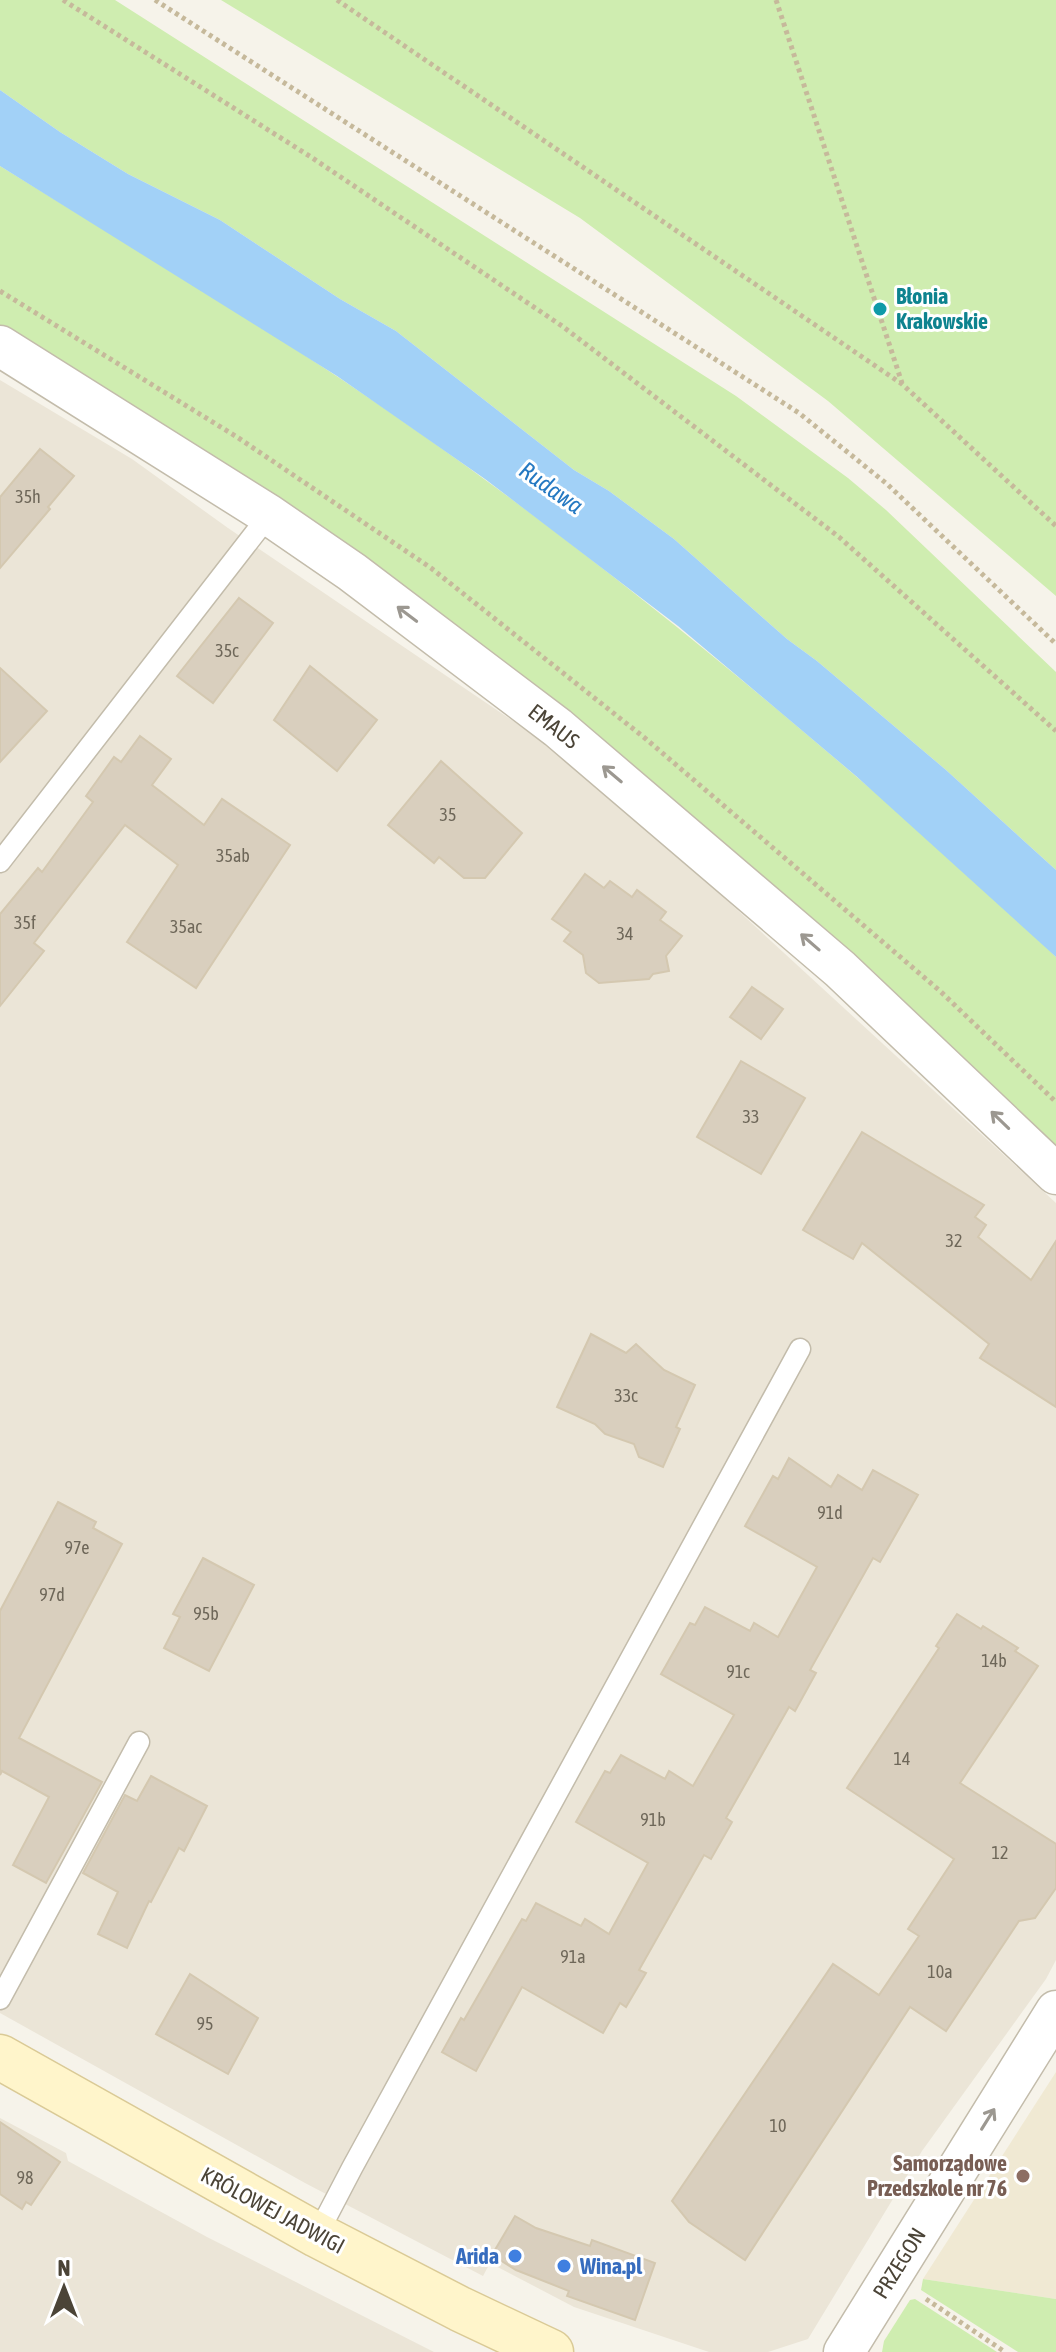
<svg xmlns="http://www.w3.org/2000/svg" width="1056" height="2352" viewBox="0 0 1056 2352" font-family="'Asap Condensed',sans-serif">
<rect width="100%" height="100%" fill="#f6f3ea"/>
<!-- residential -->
<g fill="#ebe5d7">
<path d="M0,380L132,459L228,528L584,769L1056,1203V1960L1046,1979L922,2151L808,2339L768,2352H709L574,2307L490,2263L483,2276L305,2183L0,2013Z"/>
<path d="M0,2118L66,2153L68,2161L207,2237L434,2352H0Z"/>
</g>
<!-- education -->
<path fill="#f0e9d3" d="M1056,2072V2299L923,2279Z"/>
<!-- green -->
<g fill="#cfedb0">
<path d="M0,0H115L736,396L848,478L886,510L1056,672V870L946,770L817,661L787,639L674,539L609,491L574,470L396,331L340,299L220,220L128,174L60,132L0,90Z"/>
<path d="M221,0H1056V596L828,401L580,218Z"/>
<path d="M0,166C113,236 228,304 338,377C499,484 651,603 798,727C886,801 974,877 1056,957V1152L873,971L615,756L0,330Z"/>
<path d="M923,2279L1056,2299V2352H1018L921,2290Z"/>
<path d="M915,2299L997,2352H882L884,2341L910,2300Z"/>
</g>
<!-- water -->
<path fill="#a2d1f7" d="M0,90L60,132L128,174L220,220L340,299L396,331L574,470L609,491L674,539L787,639L817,661L946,770L1056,870V957L856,776L678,626L485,479L337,376L0,166Z"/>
<!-- building -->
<g fill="#d9cfbe" stroke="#d4c8b0" stroke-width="2">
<path d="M40,449L74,476L48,507L50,509L0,568V497Z"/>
<path d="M239,598L273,623L213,703L177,676Z"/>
<path d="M310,666L377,720L337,771L274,720Z"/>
<path d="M0,668L47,711L0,762Z"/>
<path d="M140,736L171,759L152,785L204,825L222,799L290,845L196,988L127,942L178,865L125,825L34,943L44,951L0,1006V914L38,868L42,872L93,802L86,796L114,757L121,762Z"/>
<path d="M441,761L522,833L485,878H464L439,857L434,863L388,825Z"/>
<path d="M585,874L604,888L610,881L632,897L637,890L666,912L660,920L682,936L666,956L669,971L653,974L649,979L599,983L586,973L583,955L564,941L571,932L552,919Z"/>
<path d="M752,987L783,1009L761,1039L730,1017Z"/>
<path d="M741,1061L805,1098L761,1174L697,1137Z"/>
<path d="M862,1132L984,1205L975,1217L986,1225L978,1237L1031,1280L1056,1241V1407L980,1358L989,1344L862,1243L853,1259L803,1230Z"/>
<path d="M591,1334L626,1353L636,1344L664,1370L695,1385L676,1427L680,1429L663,1467L639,1457L634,1444L605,1434L595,1424L557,1407Z"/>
<path d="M789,1458L831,1487L838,1475L862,1490L873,1470L918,1495L880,1562L873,1558L810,1670L816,1673L795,1711L789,1707L726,1818L732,1822L711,1859L704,1855L639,1970L646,1973L626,2007L620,2003L603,2033L522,1987L476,2071L442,2052L461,2018L464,2020L522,1919L526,1921L536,1903L581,1926L585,1919L609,1934L648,1863L576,1822L605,1771L610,1773L621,1755L665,1779L669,1771L693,1786L734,1715L661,1674L690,1623L695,1625L705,1607L750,1631L754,1623L778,1637L817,1567L745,1526L773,1476L778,1479Z"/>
<path d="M58,1502L96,1522L93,1528L122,1544L19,1738L102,1782L46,1883L13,1865L49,1797L2,1771L0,1775V1611Z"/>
<path d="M203,1558L254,1585L209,1671L164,1648L180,1617L173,1614Z"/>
<path d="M957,1614L981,1629L983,1626L1018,1648L1015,1651L1038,1666L960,1783L1056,1844V1888L1035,1918L1019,1921L946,2031L910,2007L745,2260L689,2222L672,2201L833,1964L879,1995L919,1936L908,1929L954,1859L847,1788L939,1648L936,1646Z"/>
<path d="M151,1776L207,1806L184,1851L179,1848L151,1902L149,1901L127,1948L98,1934L118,1892L83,1873L125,1795L137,1801Z"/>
<path d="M190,1974L258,2018L228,2074L156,2034Z"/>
<path d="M0,2122L60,2162L31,2205L26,2202L22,2209L0,2194Z"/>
<path d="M515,2216L536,2228L590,2246L592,2240L655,2263L635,2320L567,2296L569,2291L516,2270L492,2255Z"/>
</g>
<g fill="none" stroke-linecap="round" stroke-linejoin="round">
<!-- lane casing -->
<g stroke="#c3bcab" stroke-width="23">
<g id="lane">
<path d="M0,862L269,515"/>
<path d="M0,1999L139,1742"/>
<path d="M317,2235L352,2168L800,1349"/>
</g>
</g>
<!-- street casing -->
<g stroke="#c3bcab" stroke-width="43">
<g id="street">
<path d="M0,346L269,515L352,572L558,728L840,969L1056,1174"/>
<path d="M844,2352L1056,2011"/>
</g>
</g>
<!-- secondary casing -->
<g stroke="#daca96" stroke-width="47">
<path id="secondary" d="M0,2057L317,2235L460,2309L551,2352"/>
</g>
<!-- path -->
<g stroke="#c6b99b" stroke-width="5" stroke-dasharray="4 4" stroke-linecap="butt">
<path d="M63,0L311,157L562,326L839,537L1056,731"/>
<path d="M155,0L799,413L887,484L1056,644"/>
<path d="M337,0L902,384L1056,526"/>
<path d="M776,0L902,383"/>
<path d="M0,291L237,437L431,568L646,739L940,991L1056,1102"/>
<path d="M926,2299L1005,2352"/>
</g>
<!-- lane -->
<use href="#lane" stroke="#fff" stroke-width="20"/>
<!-- street -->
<use href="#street" stroke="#fff" stroke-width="40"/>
<!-- secondary -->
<use href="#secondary" stroke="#fff5cb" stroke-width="44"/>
</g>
<!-- one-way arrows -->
<defs><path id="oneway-shaft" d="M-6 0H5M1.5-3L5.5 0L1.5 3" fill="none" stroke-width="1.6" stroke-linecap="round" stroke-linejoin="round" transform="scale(2)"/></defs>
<g stroke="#9c9891">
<use href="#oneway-shaft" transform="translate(407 614) rotate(-143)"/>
<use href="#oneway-shaft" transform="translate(612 774) rotate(-140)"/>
<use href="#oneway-shaft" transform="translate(810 942) rotate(-139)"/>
<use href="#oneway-shaft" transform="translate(1000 1120) rotate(-136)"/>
<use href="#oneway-shaft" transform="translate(988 2119) rotate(-58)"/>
</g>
<!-- markers -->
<circle fill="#0f9aa8" stroke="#fff" stroke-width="3" cx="880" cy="309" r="8"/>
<circle fill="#8d6e63" stroke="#fff" stroke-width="3" cx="1023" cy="2176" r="8"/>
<g fill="#3f7fe0" stroke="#fff" stroke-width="3">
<circle cx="515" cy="2256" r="8"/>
<circle cx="564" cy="2266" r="8"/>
</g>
<g text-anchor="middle" stroke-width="6" stroke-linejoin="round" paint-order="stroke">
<!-- number labels -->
<g font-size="18" fill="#6e6759">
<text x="28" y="503">35h</text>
<text x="227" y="657">35c</text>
<text x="448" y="821">35</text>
<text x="233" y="862">35ab</text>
<text x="25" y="929">35f</text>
<text x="186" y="933">35ac</text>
<text x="625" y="940">34</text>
<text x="751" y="1123">33</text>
<text x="954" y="1247">32</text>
<text x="626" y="1402">33c</text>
<text x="830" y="1519">91d</text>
<text x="77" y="1554">97e</text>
<text x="52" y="1601">97d</text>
<text x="206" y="1620">95b</text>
<text x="994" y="1667">14b</text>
<text x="738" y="1678">91c</text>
<text x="902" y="1765">14</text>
<text x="653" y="1826">91b</text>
<text x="1000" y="1859">12</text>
<text x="573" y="1963">91a</text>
<text x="940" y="1978">10a</text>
<text x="205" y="2030">95</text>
<text x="778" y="2132">10</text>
<text x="25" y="2184">98</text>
</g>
<!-- culture labels -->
<g font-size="22" font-weight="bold" fill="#0d838f" stroke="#fff" text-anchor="start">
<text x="896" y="304">Błonia<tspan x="896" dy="25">Krakowskie</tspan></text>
</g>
<!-- street labels -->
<g font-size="22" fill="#4b4437" stroke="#fff">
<text transform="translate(554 726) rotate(38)" y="8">EMAUS</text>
<text transform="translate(273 2210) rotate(28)" y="8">KRÓLOWEJ JADWIGI</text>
<text transform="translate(899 2263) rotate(-58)" y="8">PRZEGON</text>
</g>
<!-- education labels -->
<g font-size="22" font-weight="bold" fill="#785e54" stroke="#fff" text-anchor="end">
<text x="1007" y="2171">Samorządowe<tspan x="1007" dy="25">Przedszkole nr 76</tspan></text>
</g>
<!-- shop labels -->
<g font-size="22" font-weight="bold" fill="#366cbe" stroke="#fff" text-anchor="end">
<text x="499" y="2264">Arida</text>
<text x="580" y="2274" text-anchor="start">Wina.pl</text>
</g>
<!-- water labels -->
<g font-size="24" font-style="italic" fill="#2579c2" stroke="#fff">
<text transform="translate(551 488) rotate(35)" y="8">Rudawa</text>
</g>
</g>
<!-- north arrow -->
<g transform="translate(64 2288)" stroke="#ffffff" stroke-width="6" paint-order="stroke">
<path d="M0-6L14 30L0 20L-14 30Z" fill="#4b4437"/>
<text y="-12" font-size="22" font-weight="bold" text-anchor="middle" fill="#4b4437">N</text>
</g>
</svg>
